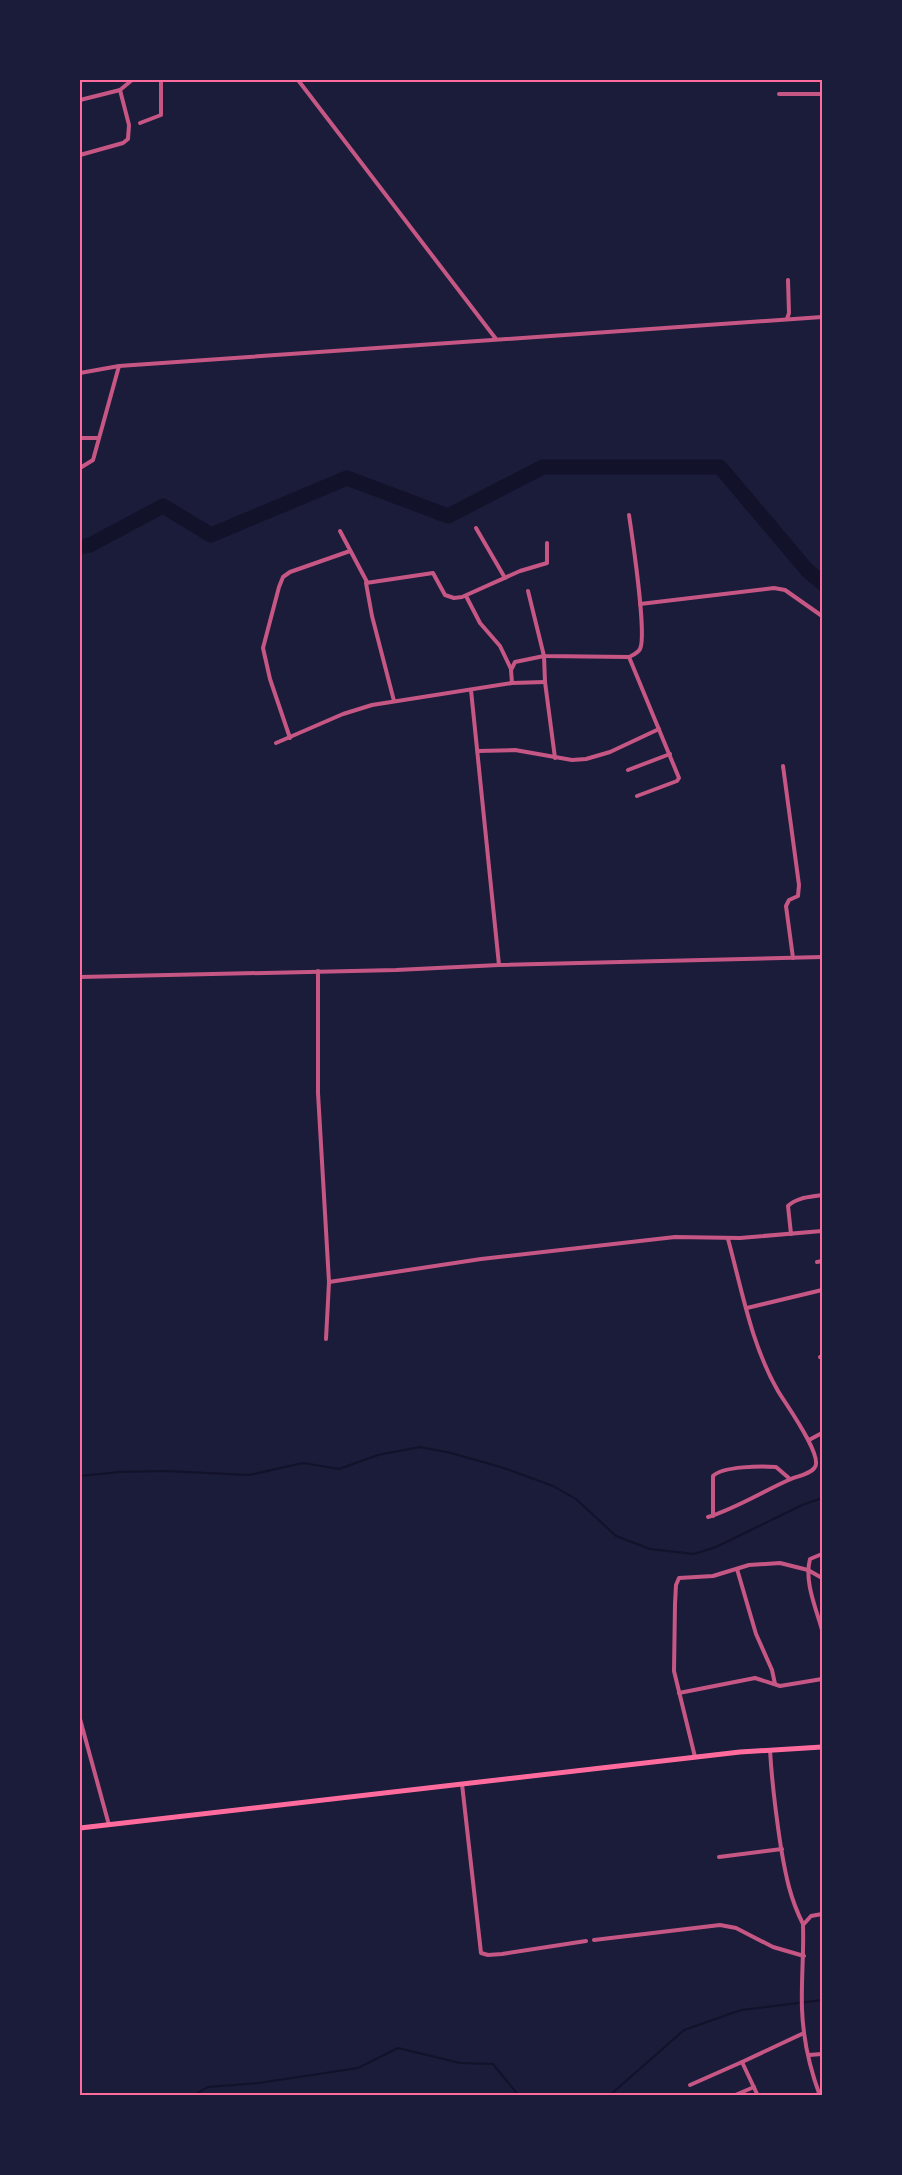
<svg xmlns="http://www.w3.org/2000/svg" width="902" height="2175" viewBox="0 0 902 2175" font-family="'Fira Sans Condensed',sans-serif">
<rect width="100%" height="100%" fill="#1b1b3a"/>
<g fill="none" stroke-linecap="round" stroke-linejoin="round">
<!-- stream -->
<g stroke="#12122b" stroke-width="2">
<path d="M80,1476L120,1472L165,1471L249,1475L303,1463L339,1469L378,1455L420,1447L451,1453L504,1468L553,1486L576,1499L616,1536L650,1549L694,1554L716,1547L802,1505L822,1498"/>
<path d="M192,2096L208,2087L259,2083L358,2068L398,2048L460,2063L493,2064L519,2096"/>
<path d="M609,2096L684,2030L741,2010L822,2000"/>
</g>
<!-- river -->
<path stroke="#12122b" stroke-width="15" d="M80,547L90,545L163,506L211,535L347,478L448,516L543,467H720L807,570L822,583"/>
<!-- minor -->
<g stroke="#c65784" stroke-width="4">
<path d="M298,80L496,339"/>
<path d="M779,94H822"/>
<path d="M80,100L120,90"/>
<path d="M140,123L161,115V80"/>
<path d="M80,155L123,143L128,139L129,125L120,90L132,80"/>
<path d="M787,319L789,313L788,280"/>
<path d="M80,373L119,366L822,317"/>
<path d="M80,438H97"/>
<path d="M80,468L93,460L119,366"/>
<path d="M476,528L505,578"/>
<path d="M340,531L367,582"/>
<path d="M528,591L544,656L629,657C633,655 638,653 640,649C647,636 632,535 629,515"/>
<path d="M466,596L480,623L500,646L511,669"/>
<path d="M640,604L774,588L785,590L822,616"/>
<path d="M629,657L679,778L677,781L637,796"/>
<path d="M512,683L545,682"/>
<path d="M471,690L499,965"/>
<path d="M394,701L372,616L366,583L433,573L445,595L454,598L462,597L520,571L547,563V543"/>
<path d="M290,738L270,679L263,648L279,587L283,577L290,572L350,551"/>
<path d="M276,743L343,714L372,705L512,683L511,670L515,662L544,656L545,682L555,758"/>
<path d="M478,751L515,750L572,760L586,759L610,752L659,729"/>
<path d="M783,766L799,885L798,896L789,900L786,906L793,958"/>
<path d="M628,770L670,754"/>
<path d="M318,971V1093L329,1282L326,1339"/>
<path d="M80,977L396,970L499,965L822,957"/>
<path d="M791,1234L788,1206C797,1197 811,1197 822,1195"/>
<path d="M817,1262L822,1261"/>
<path d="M329,1282L481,1259L675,1237L740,1238L822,1231"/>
<path d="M747,1308L822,1290"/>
<path d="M820,1357L822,1356"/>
<path d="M809,1440L822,1433"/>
<path d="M713,1516V1476C723,1466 762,1466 776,1467L790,1479"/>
<path d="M708,1517C737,1508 763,1491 791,1479C798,1476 811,1474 815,1467C823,1455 785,1403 778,1391C751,1344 742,1290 728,1239"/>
<path d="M822,1554L810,1559C804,1582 816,1608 822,1630"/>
<path d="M737,1569L756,1634L772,1670L775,1684"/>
<path d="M679,1693L755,1678L780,1686L822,1679"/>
<path d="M80,1719L109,1825"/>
<path d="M770,1750C772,1784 776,1815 781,1848C786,1877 790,1898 803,1924"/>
<path d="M695,1757L674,1671L675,1604L676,1585L679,1578L713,1576L749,1565L780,1563L808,1570L822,1578"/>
<path d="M462,1784L481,1953L488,1955L502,1954L586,1941"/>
<path d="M719,1857L782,1849"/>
<path d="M594,1940L720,1925L736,1928L773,1947L804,1956"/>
<path d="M809,2055L822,2054"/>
<path d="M742,2062L804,2033"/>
<path d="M690,2085L742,2062L758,2096"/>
<path d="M733,2096L754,2087"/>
<path d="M820,2096C810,2069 803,2038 802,2009C801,1981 804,1953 803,1925L811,1916L822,1914"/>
</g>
<!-- secondary -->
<path stroke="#ff6b9d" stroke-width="5" d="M80,1828L740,1752L822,1747"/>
</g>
<!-- border -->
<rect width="902" height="2175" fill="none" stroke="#1b1b3a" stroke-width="162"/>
<rect x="81" y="81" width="740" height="2013" fill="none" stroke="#ff6b9d" stroke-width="2"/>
</svg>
